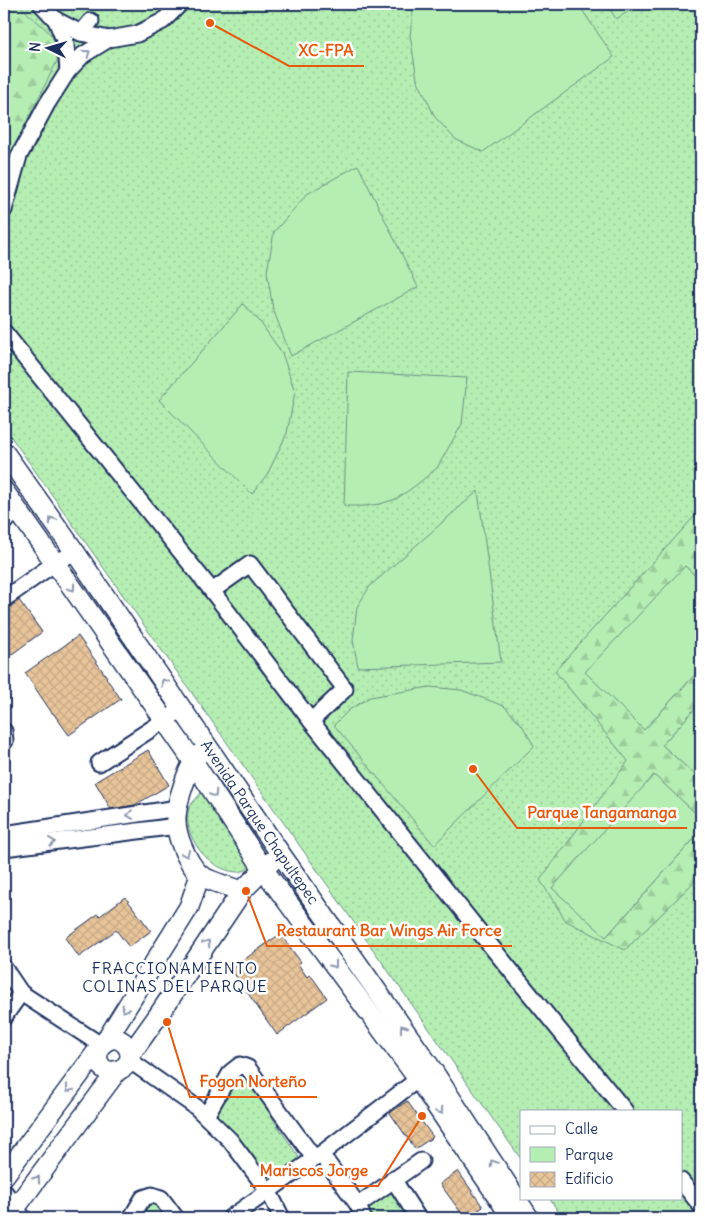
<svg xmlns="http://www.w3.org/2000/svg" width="705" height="1222" viewBox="0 0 705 1222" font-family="Delius,sans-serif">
<defs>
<pattern id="green-dots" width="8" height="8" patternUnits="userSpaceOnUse" patternTransform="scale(1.25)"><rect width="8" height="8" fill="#b5eeb2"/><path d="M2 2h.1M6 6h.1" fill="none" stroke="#9bcc9c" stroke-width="1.8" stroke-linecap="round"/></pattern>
<pattern id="forest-firs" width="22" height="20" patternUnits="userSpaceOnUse" patternTransform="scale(1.25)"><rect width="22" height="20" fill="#b5eeb2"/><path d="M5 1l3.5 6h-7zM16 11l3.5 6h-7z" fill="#9bcc9c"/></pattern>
<pattern id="building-cross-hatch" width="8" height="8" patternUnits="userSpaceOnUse" patternTransform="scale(1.25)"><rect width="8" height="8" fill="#e8c499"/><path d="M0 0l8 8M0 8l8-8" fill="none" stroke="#c6a986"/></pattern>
</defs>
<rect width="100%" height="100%" fill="#fff"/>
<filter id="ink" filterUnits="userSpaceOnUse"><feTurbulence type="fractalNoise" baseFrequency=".02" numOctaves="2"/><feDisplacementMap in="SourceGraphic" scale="10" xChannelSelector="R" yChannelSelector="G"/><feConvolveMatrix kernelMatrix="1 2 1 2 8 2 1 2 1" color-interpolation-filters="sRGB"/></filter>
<g filter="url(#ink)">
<!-- green -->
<g fill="url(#green-dots)" stroke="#688e88">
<path d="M4,4H701V1218H563L549,1198H681V1111H521V1159L4,427Z"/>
<path d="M201,793L206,794L254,863L249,869C245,870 241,872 237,872C209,871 181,836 189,808C191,803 197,798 201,793Z"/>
<path d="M239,1068L300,1159L266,1183L210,1115Z"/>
<path d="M390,1184L410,1218H369L363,1202Z"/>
<path d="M148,1203L159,1204L171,1218H137Z"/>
</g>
<!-- forest -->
<g fill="url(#forest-firs)" stroke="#688e88">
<path d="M4,4H20C28,17 42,23 51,35C56,42 57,52 57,61L14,147L4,175Z"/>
<path d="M701,509V544L699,547L701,550V581L685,566L644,730L701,668V702L662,745L701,780V818L653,775L606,937L701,831V875L625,950L566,921L540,880L628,761L555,671Z"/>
</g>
<!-- pitch -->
<g fill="#b5eeb2" stroke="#688e88">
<path d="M414,4H578L614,57L483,152L455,139L435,117L417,79L410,35Z"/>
<path d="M607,4H641L616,19Z"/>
<path d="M358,165L418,287L291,356L273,309L267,272L274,232L307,194Z"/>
<path d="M243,304L260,322L282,353L295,392L287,433L268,473L252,494L159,400Z"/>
<path d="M348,372L467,378L462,424L437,468L415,486L396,499L380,504L364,506H344Z"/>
<path d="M478,491L501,662L358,667L353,640L357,607L370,586Z"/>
<path d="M685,566L701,581V668L644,730L585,672Z"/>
<path d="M430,687L461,690L504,706L522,725L534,746L434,845L334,725L349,710L370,697Z"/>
<path d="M701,702V780L662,745Z"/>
<path d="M654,775L701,818V831L606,937L552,888Z"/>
</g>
<!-- building -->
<g fill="url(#building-cross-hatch)" stroke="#1b2f5e">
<path d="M19,600L42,632L4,660V612Z"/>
<path d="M78,636L107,677L106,678L121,699L69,735L53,713H52L25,673Z"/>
<path d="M148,750L169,785L135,805L111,809L95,782Z"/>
<path d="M125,897L151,931L129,947L116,930L79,957L65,938L98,914L100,916Z"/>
<path d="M280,934L301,962L298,964L307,977L310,974L327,998L277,1035L231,969Z"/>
<path d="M407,1101L433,1137L415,1149L390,1113Z"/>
<path d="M458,1171L483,1207L467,1218H465L440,1184Z"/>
</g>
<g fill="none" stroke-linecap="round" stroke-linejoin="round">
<!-- minor casing -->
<g stroke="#1b2f5e" stroke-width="19">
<g id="minor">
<path d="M41,4L56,20L81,33L109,39L137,34L163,21L180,4"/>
<path d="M56,20L66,45L68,71"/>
<path d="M81,33L91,21"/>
<path d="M4,210L19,156L47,104L68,71L83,55L109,39"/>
<path d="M4,332L209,587L311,721L486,940L625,1111"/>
<path d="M4,522L18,511"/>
<path d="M212,591L250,564L345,689L311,721"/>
<path d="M4,599L55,563L75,552"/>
<path d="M4,731L5,741L4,742"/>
<path d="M99,763L182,709"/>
<path d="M4,834L178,808"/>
<path d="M4,848L177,826"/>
<path d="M4,968L21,993L101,1045"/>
<path d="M4,1017L21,993"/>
<path d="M129,1060L196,1107L230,1140L269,1192L282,1218"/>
<path d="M206,1116L231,1072L240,1065L248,1068L314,1158"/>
<path d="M321,1154L358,1205L363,1218"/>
<path d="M393,1179L418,1218"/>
<path d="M681,1181L701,1206"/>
<path d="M4,1191L23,1218"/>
<path d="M358,1205L421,1161"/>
<path d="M131,1218L143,1198L152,1195L161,1198L176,1218"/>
<path d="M230,1218L321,1154L426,1073"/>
</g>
</g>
<!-- major casing -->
<g stroke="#1b2f5e" stroke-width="22">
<g id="major">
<path id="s1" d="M4,452L75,552L280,853L431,1068L529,1218"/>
<path d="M4,491L55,563L193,761L264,870L418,1079L512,1218"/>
<path d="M198,755C188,767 177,801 176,817C175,835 187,862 199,874C207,881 231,887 242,891"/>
<path d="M105,1042L189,907L200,875"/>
<path d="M130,1055L160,1013L242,891L272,861"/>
<path d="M4,1176L98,1050C104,1039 117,1034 126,1045C145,1069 93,1087 98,1050"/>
<path d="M8,1218L117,1071"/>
</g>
</g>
<!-- minor -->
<use href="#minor" stroke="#fff" stroke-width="15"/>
<!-- major -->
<use href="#major" stroke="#fff" stroke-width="19"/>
</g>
<!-- one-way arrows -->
<defs><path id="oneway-chevron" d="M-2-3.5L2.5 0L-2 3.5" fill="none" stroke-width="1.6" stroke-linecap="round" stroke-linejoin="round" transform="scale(1.25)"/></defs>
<g stroke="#8d97ae">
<use href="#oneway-chevron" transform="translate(87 53) rotate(-36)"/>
<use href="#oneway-chevron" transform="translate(52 520) rotate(-126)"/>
<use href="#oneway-chevron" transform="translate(72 588) rotate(55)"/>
<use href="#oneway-chevron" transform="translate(164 682) rotate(-124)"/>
<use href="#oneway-chevron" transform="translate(214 794) rotate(57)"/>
<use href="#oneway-chevron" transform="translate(130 815) rotate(172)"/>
<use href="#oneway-chevron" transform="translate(52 842) rotate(-7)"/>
<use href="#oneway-chevron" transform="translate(186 854) rotate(65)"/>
<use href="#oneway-chevron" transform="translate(207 943) rotate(-56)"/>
<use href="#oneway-chevron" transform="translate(334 965) rotate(54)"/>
<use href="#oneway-chevron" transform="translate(125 1009) rotate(122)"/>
<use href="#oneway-chevron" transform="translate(403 1028) rotate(-125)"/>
<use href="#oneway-chevron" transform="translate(69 1089) rotate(127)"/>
<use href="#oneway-chevron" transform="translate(440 1111) rotate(56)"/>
<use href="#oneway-chevron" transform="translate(493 1163) rotate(-123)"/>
<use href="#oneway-chevron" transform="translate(37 1179) rotate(-54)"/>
</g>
</g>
<g text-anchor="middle" stroke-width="5" stroke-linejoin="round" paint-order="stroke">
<!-- street labels -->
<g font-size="15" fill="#1b2f5e" stroke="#fff">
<text dy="5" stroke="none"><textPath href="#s1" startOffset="450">Avenida Parque Chapultepec</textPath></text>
</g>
<!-- neighbourhood labels -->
<g font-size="16" letter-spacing="1" fill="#1b2f5e" stroke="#fff">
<text x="175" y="974">FRACCIONAMIENTO<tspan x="175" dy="18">COLINAS DEL PARQUE</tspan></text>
</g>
</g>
<!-- callouts -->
<path fill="none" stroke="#e8590c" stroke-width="2" d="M210 23L289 66H364M473 769L517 828H687M246 891L267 946H512M167 1022L190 1097H317M422 1116L378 1186H250"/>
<g fill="#e8590c" stroke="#fff" stroke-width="2">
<circle cx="210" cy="23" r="5"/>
<circle cx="473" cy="769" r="5"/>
<circle cx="246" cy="891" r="5"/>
<circle cx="167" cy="1022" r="5"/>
<circle cx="422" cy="1116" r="5"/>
</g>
<g font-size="16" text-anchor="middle" font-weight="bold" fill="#e8590c" stroke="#fff" stroke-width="5" stroke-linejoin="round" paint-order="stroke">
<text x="326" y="56">XC-FPA</text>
<text x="602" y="818">Parque Tangamanga</text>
<text x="389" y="936">Restaurant Bar Wings Air Force</text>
<text x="253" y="1087">Fogon Norteño</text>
<text x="314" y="1176">Mariscos Jorge</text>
</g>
<!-- margin -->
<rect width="705" height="1222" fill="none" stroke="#fff" stroke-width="20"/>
<rect x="10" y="10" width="685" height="1202" fill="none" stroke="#1b2f5e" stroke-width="2" filter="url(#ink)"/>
<!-- legend -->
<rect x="520" y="1110" width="162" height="90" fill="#ffffff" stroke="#a4acbf"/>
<rect x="530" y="1126" width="25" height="8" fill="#ffffff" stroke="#a4acbf"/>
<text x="565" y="1134" font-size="15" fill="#1b2f5e">Calle</text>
<rect x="530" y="1147" width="25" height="15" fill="#b5eeb2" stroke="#a4acbf"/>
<text x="565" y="1160" font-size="15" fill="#1b2f5e">Parque</text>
<rect x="530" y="1172" width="25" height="15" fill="url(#building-cross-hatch)" stroke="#a4acbf"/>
<text x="565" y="1184" font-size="15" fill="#1b2f5e">Edificio</text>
<!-- north arrow -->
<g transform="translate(48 48) rotate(275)" stroke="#ffffff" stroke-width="4" paint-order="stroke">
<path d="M0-4L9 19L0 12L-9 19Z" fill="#1b2f5e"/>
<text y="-8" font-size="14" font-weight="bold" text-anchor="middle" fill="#1b2f5e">N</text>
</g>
</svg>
